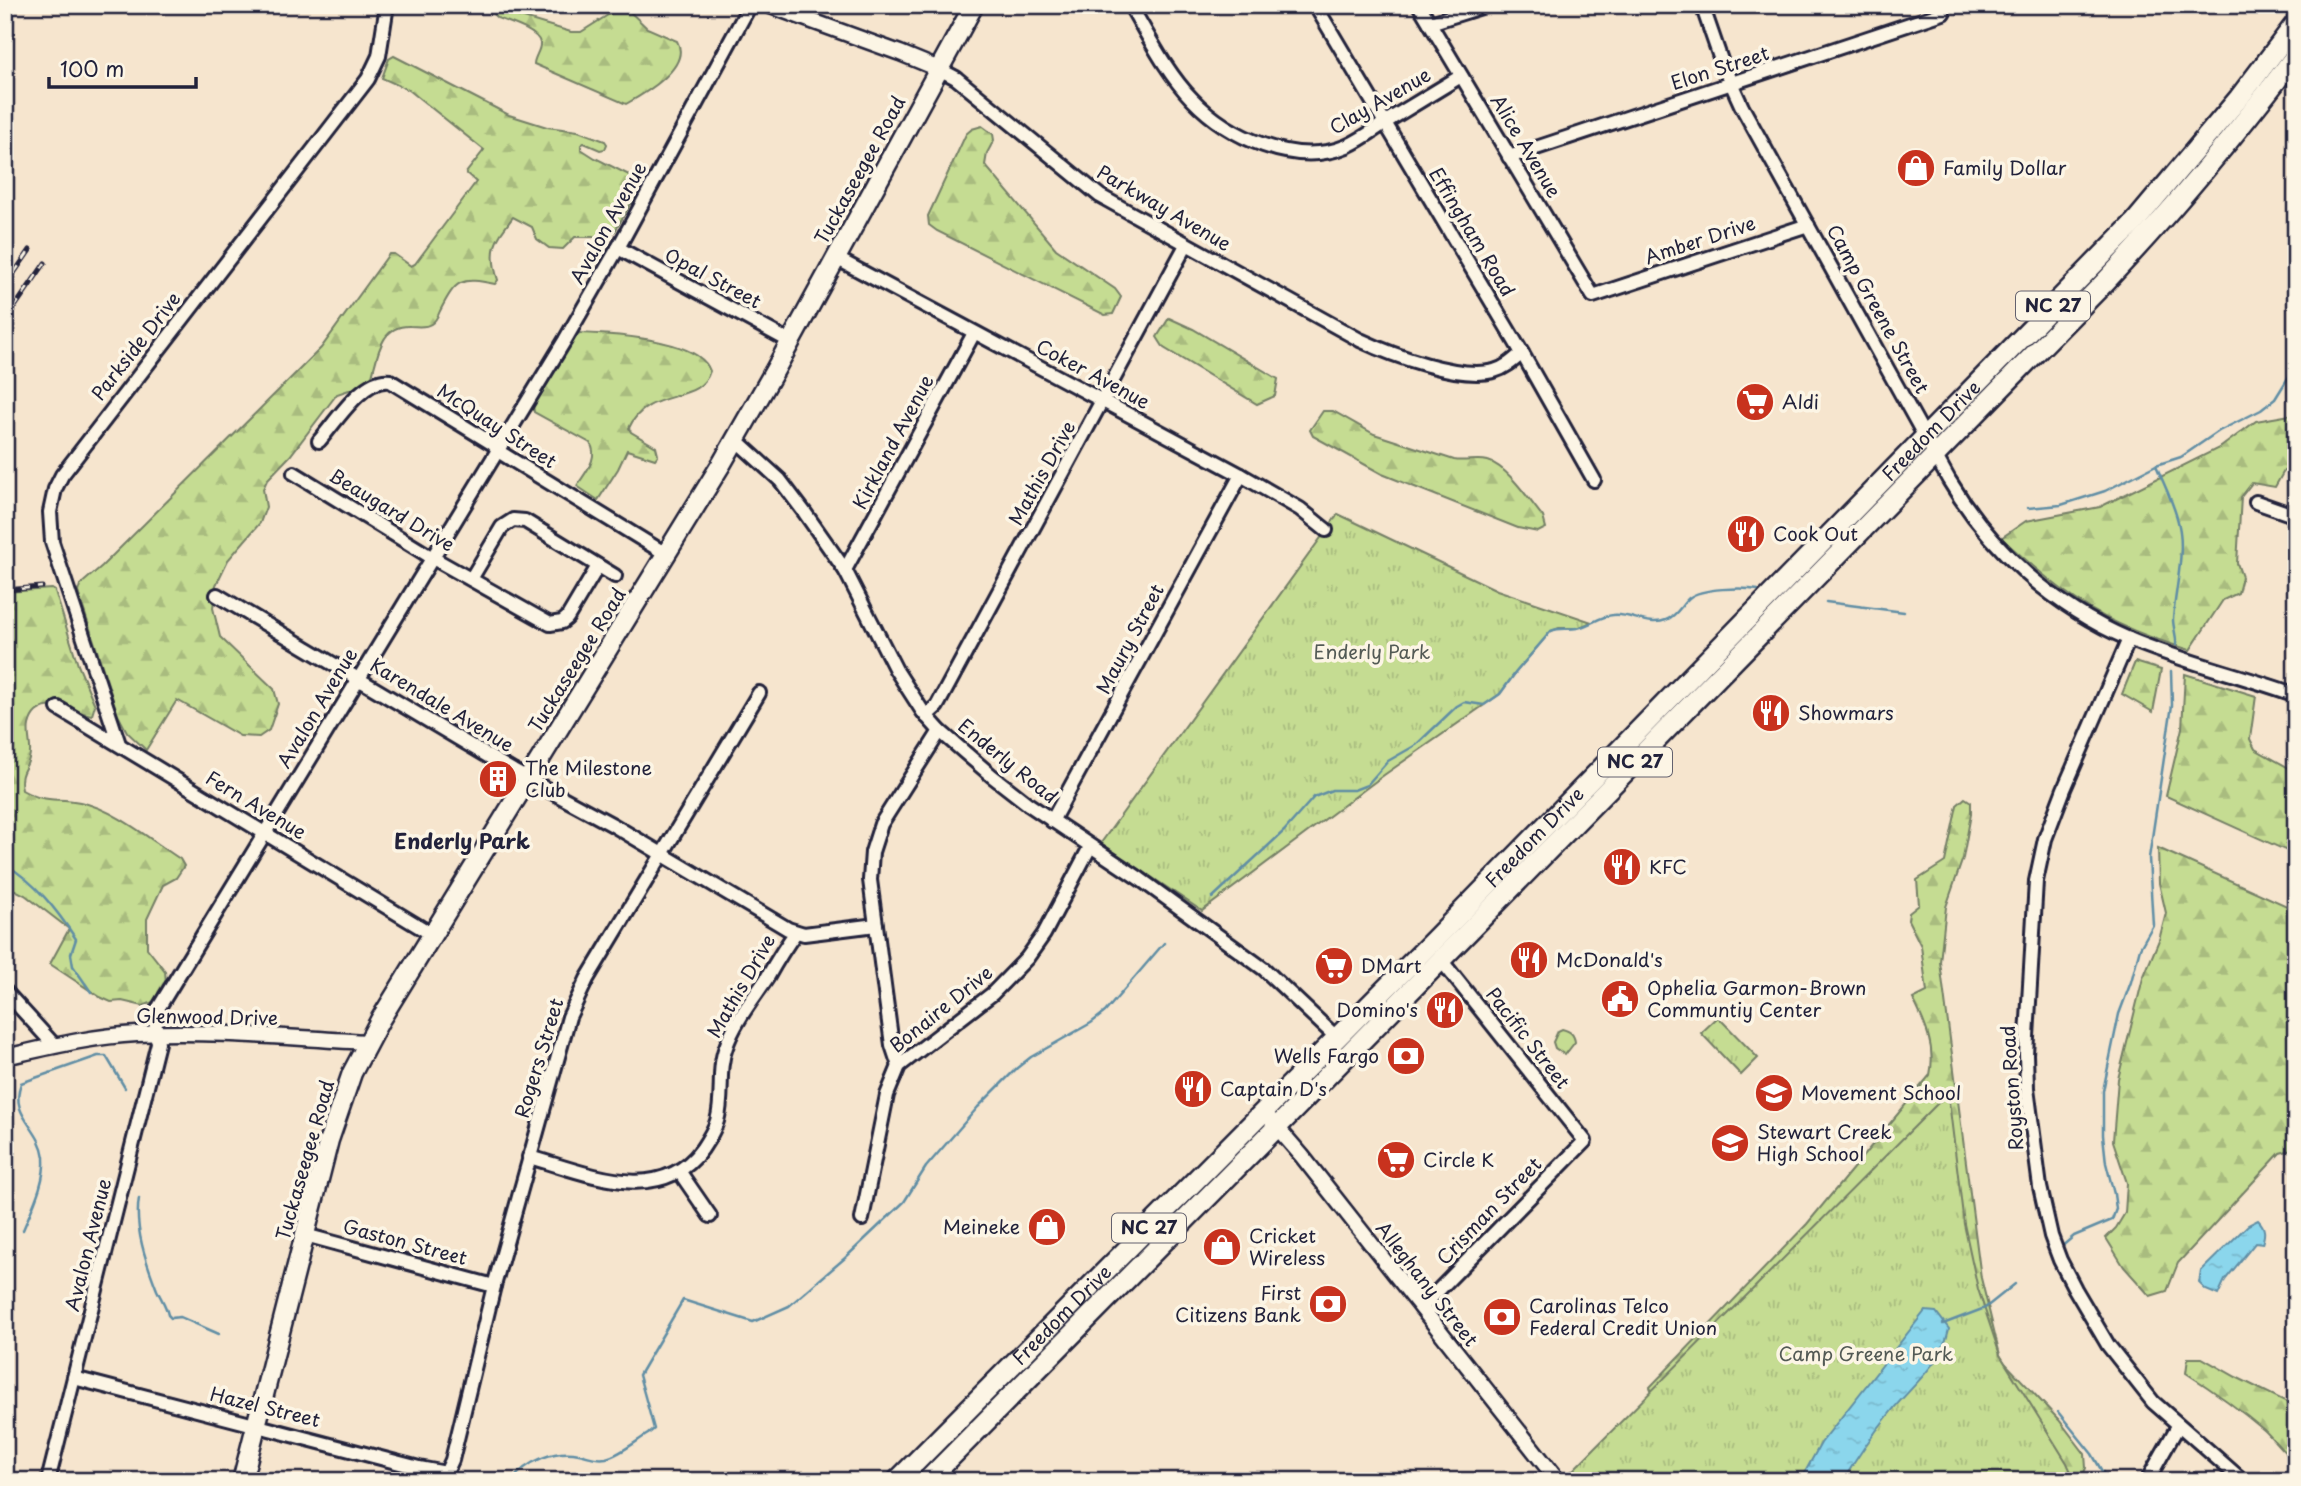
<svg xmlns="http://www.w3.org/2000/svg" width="2301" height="1486" viewBox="0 0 2301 1486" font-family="'Playpen Sans',sans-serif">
<defs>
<pattern id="forest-firs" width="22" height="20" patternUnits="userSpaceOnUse" patternTransform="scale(1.75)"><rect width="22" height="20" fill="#c5dc92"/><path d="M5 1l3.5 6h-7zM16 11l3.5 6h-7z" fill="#a9bc7f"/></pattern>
<pattern id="park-tufts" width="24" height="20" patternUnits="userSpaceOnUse" patternTransform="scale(1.75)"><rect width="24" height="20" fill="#c5dc92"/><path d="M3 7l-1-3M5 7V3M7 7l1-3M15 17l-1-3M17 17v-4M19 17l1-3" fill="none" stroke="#a9bc7f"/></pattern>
<pattern id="water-ripples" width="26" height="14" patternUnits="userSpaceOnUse" patternTransform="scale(1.75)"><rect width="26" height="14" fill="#8bd6ec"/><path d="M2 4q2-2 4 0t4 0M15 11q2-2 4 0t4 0" fill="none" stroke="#78b7cb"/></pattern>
</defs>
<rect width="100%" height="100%" fill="#f6e5ce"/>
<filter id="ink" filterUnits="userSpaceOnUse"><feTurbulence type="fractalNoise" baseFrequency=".0143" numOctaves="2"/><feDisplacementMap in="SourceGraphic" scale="14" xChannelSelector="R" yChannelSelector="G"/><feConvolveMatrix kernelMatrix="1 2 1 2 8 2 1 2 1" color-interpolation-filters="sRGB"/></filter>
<g filter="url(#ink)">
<!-- forest -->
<g fill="url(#forest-firs)" stroke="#747f66" stroke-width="2">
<path d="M619,8L627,9L647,28L677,41C692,67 644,94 626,104L534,64C534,57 541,50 540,43C538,31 508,22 497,18L494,15L496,11H500L571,32H581Z"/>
<path d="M394,56L509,115L547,127L578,131L605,141L607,144L605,149L600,150L584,143L581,145V149L595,158L637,179L640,187L615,231L605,237H575L563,249L549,248L537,239L532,227L513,217C495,241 488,249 498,280L495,284C461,277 456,279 440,311C438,316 436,321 431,324C425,328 417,326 410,326C381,325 378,354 372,376L355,388L337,394L290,456L267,480L263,489L266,507L260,523L228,560L216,585L213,608L220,637L274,689L278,704L269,730L259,737L240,736L177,700L146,750L127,732L118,715L78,592L80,585L102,566L321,348L389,254H394L411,266L415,264L476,182L466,173L484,150L409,90L382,78L389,59Z"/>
<path d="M982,126L993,134L994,140L987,153L985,165L1056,249L1115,289L1121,297L1113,314L1105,315L937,231L929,225L928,216L966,134L972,129Z"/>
<path d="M1169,318L1193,329L1278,379L1275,396L1257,404L1164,348L1157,337Z"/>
<path d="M577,333C607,334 699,338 710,371C700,405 647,387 629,428L631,432L656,447L658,455L655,459L627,450L618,469L598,500L577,486C584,474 600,458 590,443L534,412L533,406Z"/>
<path d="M1323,411H1333L1374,434L1454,460C1465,462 1478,458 1488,461C1507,466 1530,501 1543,517L1546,528L1538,532L1518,528L1382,474L1313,436L1310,430Z"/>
<path d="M2296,414V474L2284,471L2275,487L2252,483L2241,497L2237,563L2242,577L2238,593L2223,600L2190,650C2166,643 2142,635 2119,624C2074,604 2037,570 2001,538L2026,521L2100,507L2221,447L2256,421Z"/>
<path d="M52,589L55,591L78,665L95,705L92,715C72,712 37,693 29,725C27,734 31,744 30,753C29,769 18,769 22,790C47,804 55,797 80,802C114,809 151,840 180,859L184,866L176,878L163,885L147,919V948L165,971L166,982L153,1002L143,1006L122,1001L111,1002L100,997L50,964L69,929L25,895L5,885V592Z"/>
<path d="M2135,662L2161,670L2153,712L2122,694Z"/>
<path d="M2185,674L2256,696L2250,739L2255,749L2296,772V855L2166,796L2182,728Z"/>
<path d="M1965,798L1971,802V814L1963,858L1946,907L1940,962L1981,1278L2000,1355L2005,1363L2059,1420L2085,1454L2086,1468L2080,1481H2012L1653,1395L1650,1387L1807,1224L1930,1075C1936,1047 1925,1023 1913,999L1927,992L1921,946L1908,920L1909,913L1919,905L1917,880L1945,862L1957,805Z"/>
<path d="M2158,848L2296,910V1149L2280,1153L2178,1263L2167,1291L2150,1296L2124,1267L2106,1238L2116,1228L2125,1213L2127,1183L2113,1141L2118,1079L2143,978L2159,940L2166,913L2159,883Z"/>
<path d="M2188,1358H2202L2236,1377L2285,1401L2296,1409V1461C2283,1454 2275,1440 2264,1430C2239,1409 2214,1391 2186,1373Z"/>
</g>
<!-- park -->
<g fill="url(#park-tufts)" stroke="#747f66" stroke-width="2">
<path d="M1338,514L1497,590L1592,622L1577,628H1559L1551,631L1516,672L1500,694L1384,775L1202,911L1101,843Z"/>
<path d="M1718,1017L1758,1058L1741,1075L1701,1033Z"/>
<path d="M1562,1029C1570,1031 1574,1034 1575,1042L1565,1055L1555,1048L1553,1042L1558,1031Z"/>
<path d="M1948,1093L1964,1224L1978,1289L2000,1355L2067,1463L2075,1481H1562Z"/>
</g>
<!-- water -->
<g fill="url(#water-ripples)" stroke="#618ea5" stroke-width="2">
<path d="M2258,1220C2266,1228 2265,1234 2262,1244L2255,1243L2225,1280L2218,1295L2206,1290L2199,1283L2201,1271L2248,1225Z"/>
<path d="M1925,1311L1936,1312L1949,1329C1942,1364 1911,1386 1890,1413C1873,1434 1857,1457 1843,1481H1800L1821,1443Z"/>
</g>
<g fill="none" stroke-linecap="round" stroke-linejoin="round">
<!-- stream -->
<g stroke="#618ea5" stroke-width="2.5">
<path d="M2156,465C2164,485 2175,505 2179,526C2185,553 2175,591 2173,619C2173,628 2177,636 2176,645"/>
<path d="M2028,508L2061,505L2105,491L2156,465L2181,457L2219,431L2261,410L2275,399L2296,365"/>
<path d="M1826,602L1904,612"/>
<path d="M5,864C36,883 56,909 76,939L71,954L73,966L91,992"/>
<path d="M1212,898L1284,831L1314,797L1332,790H1354L1367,785L1388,761L1416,745L1457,706L1464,702L1484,705L1500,694L1516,672L1551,631C1560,627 1568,630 1577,628C1589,626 1600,616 1613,615C1630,613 1649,627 1666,620C1677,616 1681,605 1689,598C1701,588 1743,587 1758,590"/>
<path d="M139,1198C134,1228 146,1262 157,1290C161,1299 166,1305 168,1315L171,1318L180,1317L219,1334"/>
<path d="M23,1230C32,1208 46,1181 44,1157C40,1126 9,1117 21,1083L98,1056H106L125,1088"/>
<path d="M2060,1248L2074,1236L2112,1220L2116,1209L2114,1194L2106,1163L2103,1135V1091L2119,1014L2131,982L2140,948L2153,925L2149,858L2172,705L2171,671"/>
<path d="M1943,1324L1985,1308L2015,1284"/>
<path d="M2058,1412L2092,1454L2103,1473L2111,1481"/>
<path d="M512,1481C526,1461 555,1449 579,1454C589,1456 595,1460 606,1458C620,1455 636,1441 648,1434L654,1429L639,1375L683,1300L753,1322L789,1306L845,1258L904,1202L926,1167L978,1107L1017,1068L1031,1057L1091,1023L1105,1012L1164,943"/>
</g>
<!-- minor casing -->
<g stroke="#22223b" stroke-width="18">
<g id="minor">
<path d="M1130,5C1149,37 1166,72 1192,99C1228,137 1295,168 1347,146C1365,138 1380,125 1397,115C1418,102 1440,89 1461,76"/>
<path d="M1315,5L1522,353L1594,480"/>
<path d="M1419,5L1593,296L1808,225"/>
<path d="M1702,5L1722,63L1742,107L1949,480C1991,550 2054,607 2129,639C2183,662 2241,675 2296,695"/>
<path d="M1430,23L1488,5"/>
<path d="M939,69L956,78L1100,196L1360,340C1392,355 1459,380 1494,371C1505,368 1513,361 1522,353"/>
<path d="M1509,157L1943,13"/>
<path d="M618,248L791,342"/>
<path d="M836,258L1241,475L1300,509L1326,530"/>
<path d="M736,440L780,480L805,513L845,570L896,670L923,712L940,731L992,776L1028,804L1140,879L1264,969L1337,1038"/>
<path d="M319,441C336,422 363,377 390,381L493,444L501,453L666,554"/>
<path d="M294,473L431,557L550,624L562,622L567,618L598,566"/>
<path d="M2256,502L2296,516"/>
<path d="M845,570L974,333"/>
<path d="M471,579L502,527L513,520L525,521L615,576"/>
<path d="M217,595L513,771L613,825L788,929L804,934L876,925"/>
<path d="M2129,639L2064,789L2045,839L2036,881L2026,1054L2027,1088L2040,1187L2051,1236L2060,1260L2075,1289L2108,1345L2153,1402L2243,1481"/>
<path d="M58,708L433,935"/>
<path d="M926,716L937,706L1186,245"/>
<path d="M119,744L52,542L50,512L55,489L62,475L368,79L379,56L387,5"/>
<path d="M1052,821L1241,475"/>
<path d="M5,991L55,1046"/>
<path d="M899,1066L892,1045L870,880L872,852L881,824L940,731"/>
<path d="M529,1157C584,1172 660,1208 702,1149C708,1140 714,1131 717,1121C724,1097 717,1070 726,1047C734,1022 753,999 767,978C776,962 785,947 796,932"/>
<path d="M679,1171L710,1216"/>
<path d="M862,1219L887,1095L899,1066L992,994L1027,958L1044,934L1090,847"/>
<path d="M305,1235L494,1286"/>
<path d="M1421,1308L1585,1141L1441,960"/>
<path d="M74,1378L419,1468L446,1473L452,1460L494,1286L569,1017L587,979L759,693"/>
<path d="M48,1481L158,1043L155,1019L156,1012L565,340L618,248L750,5"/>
<path d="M2147,1481L2178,1426"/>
</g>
</g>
<!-- tertiary casing -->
<g stroke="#22223b" stroke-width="19">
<g id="tertiary">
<path d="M768,5L900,53L939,69"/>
<path d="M5,1057C49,1047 93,1036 137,1034C214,1030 291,1038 368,1042"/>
<path d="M1264,1112L1302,1156L1558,1481"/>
</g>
</g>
<!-- secondary casing -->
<g stroke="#22223b" stroke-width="23">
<path id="secondary" d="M242,1481L329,1140L352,1073L380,1020L722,463L775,370L974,5"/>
</g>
<!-- primary casing -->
<g stroke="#22223b" stroke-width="24">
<g id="primary">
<path id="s1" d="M897,1481L1438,936L2134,223L2239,98L2296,23"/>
<path d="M927,1481L1278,1126L2104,283C2172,211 2236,134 2296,55"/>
</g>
</g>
<!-- minor -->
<use href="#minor" stroke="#fcf5e5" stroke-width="12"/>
<!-- tertiary -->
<use href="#tertiary" stroke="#fcf5e5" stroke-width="14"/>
<!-- secondary -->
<use href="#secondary" stroke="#fcf5e5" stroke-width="18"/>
<!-- primary -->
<use href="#primary" stroke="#fcf5e5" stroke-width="19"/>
<!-- rail casing -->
<g stroke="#22223b" stroke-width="5">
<g id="rail">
<path d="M5,245L10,239"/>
<path d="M5,286L30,250"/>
<path d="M5,321L45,263"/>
<path d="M5,590L42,587"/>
</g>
</g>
<!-- rail -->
<use href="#rail" stroke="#fcf5e5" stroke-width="2.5" stroke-dasharray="8" stroke-linecap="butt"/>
</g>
</g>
<!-- icons -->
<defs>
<g id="shop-disc" transform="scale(2.0125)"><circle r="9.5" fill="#c8321e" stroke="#fcf5e5"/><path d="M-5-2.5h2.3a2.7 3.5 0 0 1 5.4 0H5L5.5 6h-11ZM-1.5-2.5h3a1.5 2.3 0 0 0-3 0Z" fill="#fff"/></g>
<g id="supermarket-disc" transform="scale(2.0125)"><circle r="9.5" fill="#c8321e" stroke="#fcf5e5"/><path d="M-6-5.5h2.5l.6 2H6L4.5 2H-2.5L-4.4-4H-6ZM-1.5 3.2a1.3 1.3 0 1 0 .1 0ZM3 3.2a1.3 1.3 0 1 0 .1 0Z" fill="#fff"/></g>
<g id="restaurant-disc" transform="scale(2.0125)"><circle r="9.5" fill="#c8321e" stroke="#fcf5e5"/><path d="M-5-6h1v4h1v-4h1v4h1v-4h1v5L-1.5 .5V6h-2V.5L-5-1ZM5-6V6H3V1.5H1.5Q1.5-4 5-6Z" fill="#fff"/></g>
<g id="building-disc" transform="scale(2.0125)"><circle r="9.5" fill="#c8321e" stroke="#fcf5e5"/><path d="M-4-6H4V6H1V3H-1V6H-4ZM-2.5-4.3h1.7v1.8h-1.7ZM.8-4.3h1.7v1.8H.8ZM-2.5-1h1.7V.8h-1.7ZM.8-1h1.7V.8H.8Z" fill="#fff"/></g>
<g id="civic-disc" transform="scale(2.0125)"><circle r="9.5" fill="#c8321e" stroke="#fcf5e5"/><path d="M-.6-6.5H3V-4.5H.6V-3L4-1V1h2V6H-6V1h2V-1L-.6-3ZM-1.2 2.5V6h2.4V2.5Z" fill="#fff"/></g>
<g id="bank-disc" transform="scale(2.0125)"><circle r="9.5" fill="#c8321e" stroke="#fcf5e5"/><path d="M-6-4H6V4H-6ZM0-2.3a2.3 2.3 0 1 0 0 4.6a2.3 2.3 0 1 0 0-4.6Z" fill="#fff"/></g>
<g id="school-disc" transform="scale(2.0125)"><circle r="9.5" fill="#c8321e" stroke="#fcf5e5"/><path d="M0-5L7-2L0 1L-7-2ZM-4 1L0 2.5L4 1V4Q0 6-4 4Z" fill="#fff"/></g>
</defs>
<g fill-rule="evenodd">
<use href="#shop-disc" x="1916" y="168"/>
<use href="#supermarket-disc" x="1755" y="402"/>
<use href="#restaurant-disc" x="1746" y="534"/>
<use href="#restaurant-disc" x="1771" y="713"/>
<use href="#building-disc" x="498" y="779"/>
<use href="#restaurant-disc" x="1622" y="867"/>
<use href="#restaurant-disc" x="1529" y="960"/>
<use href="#supermarket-disc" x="1334" y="966"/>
<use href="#civic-disc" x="1620" y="999"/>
<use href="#restaurant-disc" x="1445" y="1010"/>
<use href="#bank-disc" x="1406" y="1056"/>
<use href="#restaurant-disc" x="1193" y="1089"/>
<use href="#school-disc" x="1774" y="1093"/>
<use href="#school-disc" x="1730" y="1143"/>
<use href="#supermarket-disc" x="1396" y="1160"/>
<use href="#shop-disc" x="1047" y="1227"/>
<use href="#shop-disc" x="1222" y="1247"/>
<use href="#bank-disc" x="1328" y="1304"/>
<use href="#bank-disc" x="1502" y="1317"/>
</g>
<g text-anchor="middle" stroke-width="7" stroke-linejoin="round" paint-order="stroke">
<!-- shield labels -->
<g fill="#fcf5e5" stroke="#63616e" stroke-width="2">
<rect x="2016" y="291.5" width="74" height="29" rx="5"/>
<rect x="1598" y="747.5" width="74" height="29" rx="5"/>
<rect x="1112" y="1213.5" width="74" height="29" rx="5"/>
</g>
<g font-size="18" font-weight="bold" fill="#22223b">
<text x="2053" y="312">NC 27</text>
<text x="1635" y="768">NC 27</text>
<text x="1149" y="1234">NC 27</text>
</g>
<!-- street labels -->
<g font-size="19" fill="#22223b" stroke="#fcf5e5">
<text transform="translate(1720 68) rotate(-18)" y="7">Elon Street</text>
<text transform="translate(1380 101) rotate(-30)" y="7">Clay Avenue</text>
<text transform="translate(1526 146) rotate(59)" y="7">Alice Avenue</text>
<text transform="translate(860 170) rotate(-61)" y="7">Tuckaseegee Road</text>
<text transform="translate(1164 208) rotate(30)" y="7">Parkway Avenue</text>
<text transform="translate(608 223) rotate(-61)" y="7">Avalon Avenue</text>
<text transform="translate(1472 232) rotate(59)" y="7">Effingham Road</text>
<text transform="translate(1700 240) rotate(-18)" y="7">Amber Drive</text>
<text transform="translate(713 278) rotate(28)" y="7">Opal Street</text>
<text transform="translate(1878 309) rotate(61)" y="7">Camp Greene Street</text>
<text transform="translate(136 346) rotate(-52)" y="7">Parkside Drive</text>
<text transform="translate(1093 374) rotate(28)" y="7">Coker Avenue</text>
<text transform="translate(497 426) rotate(33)" y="7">McQuay Street</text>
<text dy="7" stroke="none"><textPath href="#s1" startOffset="1474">Freedom Drive</textPath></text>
<text transform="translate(893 442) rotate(-62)" y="7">Kirkland Avenue</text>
<text transform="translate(1042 473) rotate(-61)" y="7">Mathis Drive</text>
<text transform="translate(392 510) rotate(31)" y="7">Beaugard Drive</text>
<text transform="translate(1130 639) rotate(-62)" y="7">Maury Street</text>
<text transform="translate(577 660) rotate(-58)" y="7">Tuckaseegee Road</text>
<text transform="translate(442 705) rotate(31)" y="7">Karendale Avenue</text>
<text transform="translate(317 708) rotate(-59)" y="7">Avalon Avenue</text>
<text transform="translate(1008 761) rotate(39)" y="7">Enderly Road</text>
<text transform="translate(256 805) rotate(31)" y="7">Fern Avenue</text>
<text dy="7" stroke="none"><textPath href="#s1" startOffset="906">Freedom Drive</textPath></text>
<text transform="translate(741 986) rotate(-60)" y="7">Mathis Drive</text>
<text transform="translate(941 1009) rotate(-39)" y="7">Bonaire Drive</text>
<text transform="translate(207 1017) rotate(1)" y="7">Glenwood Drive</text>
<text transform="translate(1528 1038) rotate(52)" y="7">Pacific Street</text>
<text transform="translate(539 1058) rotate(-73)" y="7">Rogers Street</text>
<text transform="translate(2012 1088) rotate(-94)" y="7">Royston Road</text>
<text transform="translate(305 1160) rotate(-74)" y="7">Tuckaseegee Road</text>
<text transform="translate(1489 1211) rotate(-46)" y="7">Crisman Street</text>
<text transform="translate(405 1242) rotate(15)" y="7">Gaston Street</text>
<text transform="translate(88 1245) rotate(-76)" y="7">Avalon Avenue</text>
<text transform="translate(1427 1284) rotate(52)" y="7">Alleghany Street</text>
<text dy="7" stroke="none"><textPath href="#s1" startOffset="234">Freedom Drive</textPath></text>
<text transform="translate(265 1407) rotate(14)" y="7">Hazel Street</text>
</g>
<!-- poi labels -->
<g font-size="19" fill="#22223b" stroke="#fcf5e5" text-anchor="start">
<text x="1943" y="175">Family Dollar</text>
<text x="1782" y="409">Aldi</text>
<text x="1773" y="541">Cook Out</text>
<text x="1798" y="720">Showmars</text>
<text x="525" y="775">The Milestone<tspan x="525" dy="22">Club</tspan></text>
<text x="1649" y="874">KFC</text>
<text x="1556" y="967">McDonald's</text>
<text x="1361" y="973">DMart</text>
<text x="1647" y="995">Ophelia Garmon-Brown<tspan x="1647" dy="22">Communtiy Center</tspan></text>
<text x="1418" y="1017" text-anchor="end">Domino's</text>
<text x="1379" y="1063" text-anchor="end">Wells Fargo</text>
<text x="1220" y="1096">Captain D's</text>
<text x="1801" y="1100">Movement School</text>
<text x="1757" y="1139">Stewart Creek<tspan x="1757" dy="22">High School</tspan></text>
<text x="1423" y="1167">Circle K</text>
<text x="1020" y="1234" text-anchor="end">Meineke</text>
<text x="1249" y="1243">Cricket<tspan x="1249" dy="22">Wireless</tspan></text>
<text x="1301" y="1300" text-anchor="end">First<tspan x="1301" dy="22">Citizens Bank</tspan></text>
<text x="1529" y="1313">Carolinas Telco<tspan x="1529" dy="22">Federal Credit Union</tspan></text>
</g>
<!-- park labels -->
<g font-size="19" fill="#535a55" stroke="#fcf5e5">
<text x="1372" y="659">Enderly Park</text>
<text x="1866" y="1361">Camp Greene Park</text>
</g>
<!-- neighbourhood labels -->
<g font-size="21" font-weight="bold" fill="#22223b" stroke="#fcf5e5">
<text x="462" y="849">Enderly Park</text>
</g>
</g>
<!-- margin -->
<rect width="2301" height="1486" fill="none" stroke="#fcf5e5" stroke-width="28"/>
<rect x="14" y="14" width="2273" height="1458" fill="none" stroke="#22223b" stroke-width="2.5" filter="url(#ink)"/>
<!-- scale -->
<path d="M49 77v10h147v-10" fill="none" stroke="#22223b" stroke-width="3.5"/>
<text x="60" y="77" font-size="21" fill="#22223b" stroke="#fcf5e5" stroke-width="5" paint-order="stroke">100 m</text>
</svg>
